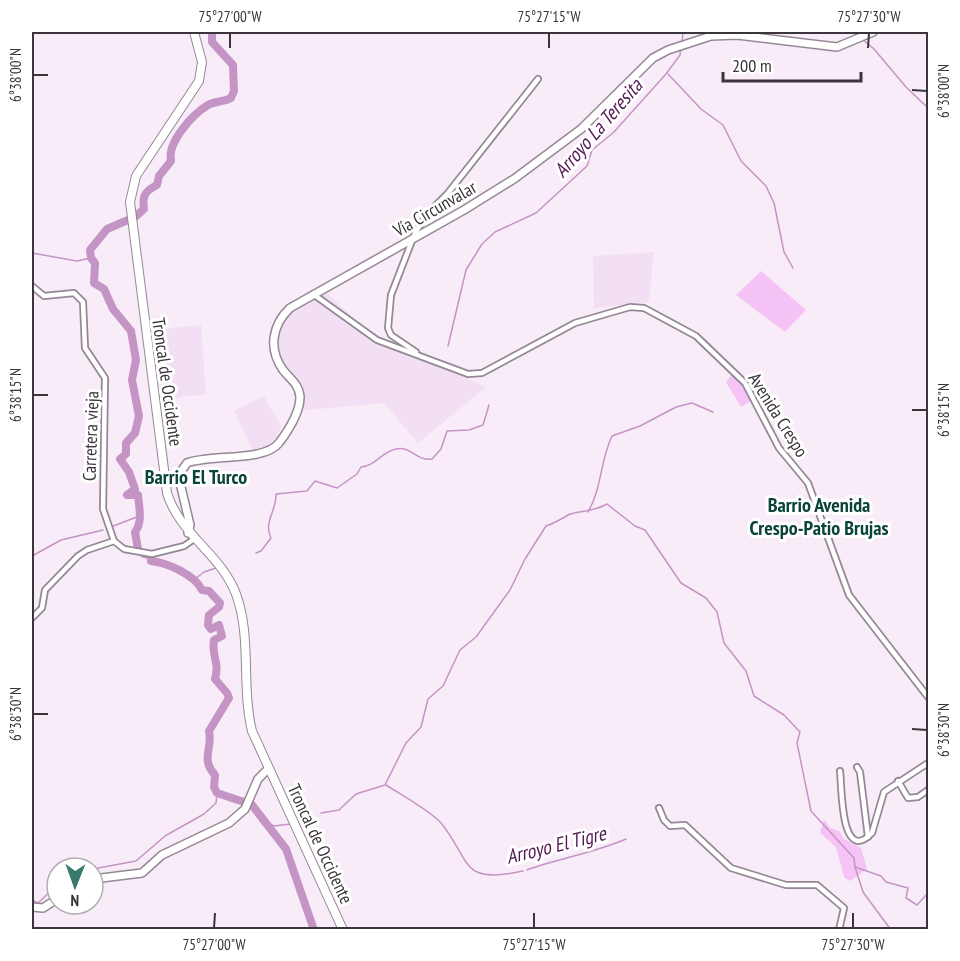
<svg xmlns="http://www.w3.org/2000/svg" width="960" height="961" viewBox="0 0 960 961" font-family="'PT Sans Narrow',sans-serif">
<rect width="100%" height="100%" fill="#f9ecf9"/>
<!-- built -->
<g fill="#f3dff3">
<path d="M654,252L649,302L594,308L593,256Z"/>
<path d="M321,287L368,332L486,387L418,443L384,403L296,411L302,398L280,367L273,348L277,327L285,314Z"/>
<path d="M201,325L206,394L162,400L155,330Z"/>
<path d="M264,396L281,426L272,448L252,450L234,410Z"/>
</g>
<!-- green -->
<g fill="#f5c3f5">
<path d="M761,271L806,310L785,332L736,295Z"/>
<path d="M733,373L753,400L741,407L726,382Z"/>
<path d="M824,819L830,828L839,831L844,839L861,848L867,869L850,881L844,877L836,847L820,833Z"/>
</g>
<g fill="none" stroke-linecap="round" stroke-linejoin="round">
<!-- stream -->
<g stroke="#c494c5" stroke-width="1.5">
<path d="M852,32L858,36"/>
<path d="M862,39L874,49L906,87L928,108"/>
<path d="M682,43L683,32"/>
<path d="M668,74L701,109L723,125L741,161L766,186L774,203L784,252L793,268"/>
<path d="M32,253L77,261L91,258"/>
<path d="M448,346L466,270L482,244L495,232L536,213L587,166L592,150L613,133L666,74L680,55L681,47"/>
<path d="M588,512C602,488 600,461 612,436L640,426L676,407L692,403L713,412"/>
<path d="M111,527L139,516"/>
<path d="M256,553L261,551L271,538C263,522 277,510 276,494L307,491L315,481L337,488L357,474L361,467C376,466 381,452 396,449C410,445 417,462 432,459L441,449L447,431L469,430L483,425L489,405"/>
<path d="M32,556L61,540L103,530"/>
<path d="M195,579L204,572L216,568"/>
<path d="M386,785C400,794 432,812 441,823C472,861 459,885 523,871"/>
<path d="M321,813L339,810L356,794L385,785L406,743L421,727L428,699L443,686L460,650L476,637L510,590L525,559L546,526C555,523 560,520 568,515C578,510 592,513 607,504L635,526L645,530L681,583L706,598L717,612L724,643L746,671L754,696L784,715L800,732L797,743L811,811L854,858L855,867L881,876L886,882L908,888L906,898L917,905L928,893"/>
<path d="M261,820L274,826L291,824"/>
<path d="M855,867L863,892L891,930"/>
<path d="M93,869L136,861L165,836L204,814L216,803L217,793"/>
<path d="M527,870C560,858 594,853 626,839"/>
<path d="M32,900L38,903L57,885"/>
<path d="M687,929L688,930"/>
</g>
<!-- river -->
<g stroke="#c494c5" stroke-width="8">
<path d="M135,217L144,209C142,196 145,191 157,185L159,176L171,161C167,142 193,114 208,105C215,101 224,102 231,98L234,91L233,65L212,42V32"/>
<path d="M128,220L107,229L90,250L91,258L95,263L94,283L104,289L113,309L131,331L136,360L132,380L139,416L135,433L126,443V454L120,459L129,472L135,489L127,495H138C139,507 143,522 135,532L138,549"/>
<path d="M144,554L151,556V561C168,563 195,575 202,590L209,591L220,603L219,607L209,615L208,625L211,629L219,625L222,636L214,640C211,656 220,662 215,679L227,693L229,698L209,731C213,749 200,759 215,775L214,787L217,793L244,802"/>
<path d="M252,805L286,849L314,930"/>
</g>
<!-- street casing -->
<g stroke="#958895" stroke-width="8">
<g id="street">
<path d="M32,286L44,296L74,293L83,302L85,348L105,378L103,509L114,541L124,549L152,554L184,546L194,539"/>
<path d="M313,294L377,340L468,374L482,373L575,323L630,307L644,308L696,336L745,383L779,448L808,483L849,595L928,697"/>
<path d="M416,352L391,335L388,328L391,295L415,233L428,213L448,193L538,79"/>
<path d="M32,618L42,608L45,590L78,556L87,550L114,541"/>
<path d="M857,767L860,772L868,837"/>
<path d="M840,771C842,786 840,866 872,833L884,792L928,763"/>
<path d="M898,781L908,798L918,797L928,790"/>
<path d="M659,808L664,820L670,826L685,825L731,868L786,885H817L844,908L839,930"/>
</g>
</g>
<!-- secondary casing -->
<g stroke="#958895" stroke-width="10">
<g id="secondary">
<path d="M188,533L190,525L181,487L182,470L187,463C211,454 264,462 279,443C288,431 300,412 300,397C299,384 290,379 283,370C268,349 272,325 290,308L464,210L514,179L581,129L653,58L668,50L711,36L737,35L837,47L873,32"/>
<path d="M93,879L142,873L162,855L229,823L245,809L258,779L268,769"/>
<path d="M32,907L43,908L57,899"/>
</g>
</g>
<!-- primary casing -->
<g stroke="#958895" stroke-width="10">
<path id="primary" d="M194,32L202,62L199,81L136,176L130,202L167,493C180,535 221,554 236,594C252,637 241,686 252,731L343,930"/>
</g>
<!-- street -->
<use href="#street" stroke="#fff" stroke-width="4.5"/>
<!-- secondary -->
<use href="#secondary" stroke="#fff" stroke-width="7"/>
<!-- primary -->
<use href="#primary" stroke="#fff" stroke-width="8"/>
</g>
<!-- ticks -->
<path fill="none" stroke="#3a353a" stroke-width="2" d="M230,48V33M549,48V33M868,48L869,33M33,75H48M912,90L927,91M33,395H48M912,410H927M33,714H48M912,729L927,730M214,928L215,913M534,928V913M853,928V913"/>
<g text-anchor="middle" stroke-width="6" stroke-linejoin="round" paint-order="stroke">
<!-- street labels -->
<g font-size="18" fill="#3a353a" stroke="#fff">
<text transform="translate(435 209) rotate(-30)" y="6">Vía Circunvalar</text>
<text transform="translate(167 382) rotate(82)" y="6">Troncal de Occidente</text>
<text transform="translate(778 415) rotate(58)" y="6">Avenida Crespo</text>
<text transform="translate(91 436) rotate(-88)" y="6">Carretera vieja</text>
<text transform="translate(320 844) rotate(65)" y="6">Troncal de Occidente</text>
</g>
<!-- water labels -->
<g font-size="20" font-style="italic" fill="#511854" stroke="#fff">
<text transform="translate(598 128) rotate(-49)" y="7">Arroyo La Teresita</text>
<text transform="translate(556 845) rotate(-14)" y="7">Arroyo El Tigre</text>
</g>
<!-- neighbourhood labels -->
<g font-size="20" font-weight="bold" fill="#0a4439" stroke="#fff">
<text x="196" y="484">Barrio El Turco</text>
<text x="819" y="512">Barrio Avenida<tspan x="819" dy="23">Crespo-Patio Brujas</tspan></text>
</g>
</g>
<!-- border -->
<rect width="960" height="961" fill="none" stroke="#ffffff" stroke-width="66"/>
<!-- north arrow -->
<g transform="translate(75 886) rotate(181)"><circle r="28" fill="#ffffff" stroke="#b0aeb0" stroke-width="1.5"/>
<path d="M0-4.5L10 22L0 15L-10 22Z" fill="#387a6b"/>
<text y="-9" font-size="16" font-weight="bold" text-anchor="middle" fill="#3a353a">N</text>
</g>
<!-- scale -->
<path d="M723 72v9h138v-9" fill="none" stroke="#3a353a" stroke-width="3"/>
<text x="732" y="72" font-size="18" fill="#3a353a" stroke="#ffffff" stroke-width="4.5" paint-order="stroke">200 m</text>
<rect x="33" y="33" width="894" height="895" fill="none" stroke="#3a353a" stroke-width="2"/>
<g font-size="15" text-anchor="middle" fill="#3a353a">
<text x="230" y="22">75°27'00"W</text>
<text x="549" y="22">75°27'15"W</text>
<text x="869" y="22">75°27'30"W</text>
<text transform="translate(16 75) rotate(-90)" y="5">6°38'00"N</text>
<text transform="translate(944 91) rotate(-90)" y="5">6°38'00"N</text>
<text transform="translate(16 395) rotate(-90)" y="5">6°38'15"N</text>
<text transform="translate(944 410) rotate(-90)" y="5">6°38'15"N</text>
<text transform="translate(16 714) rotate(-90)" y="5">6°38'30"N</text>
<text transform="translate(944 730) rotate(-90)" y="5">6°38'30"N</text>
<text x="214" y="950">75°27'00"W</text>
<text x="534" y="950">75°27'15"W</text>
<text x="853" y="950">75°27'30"W</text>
</g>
</svg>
